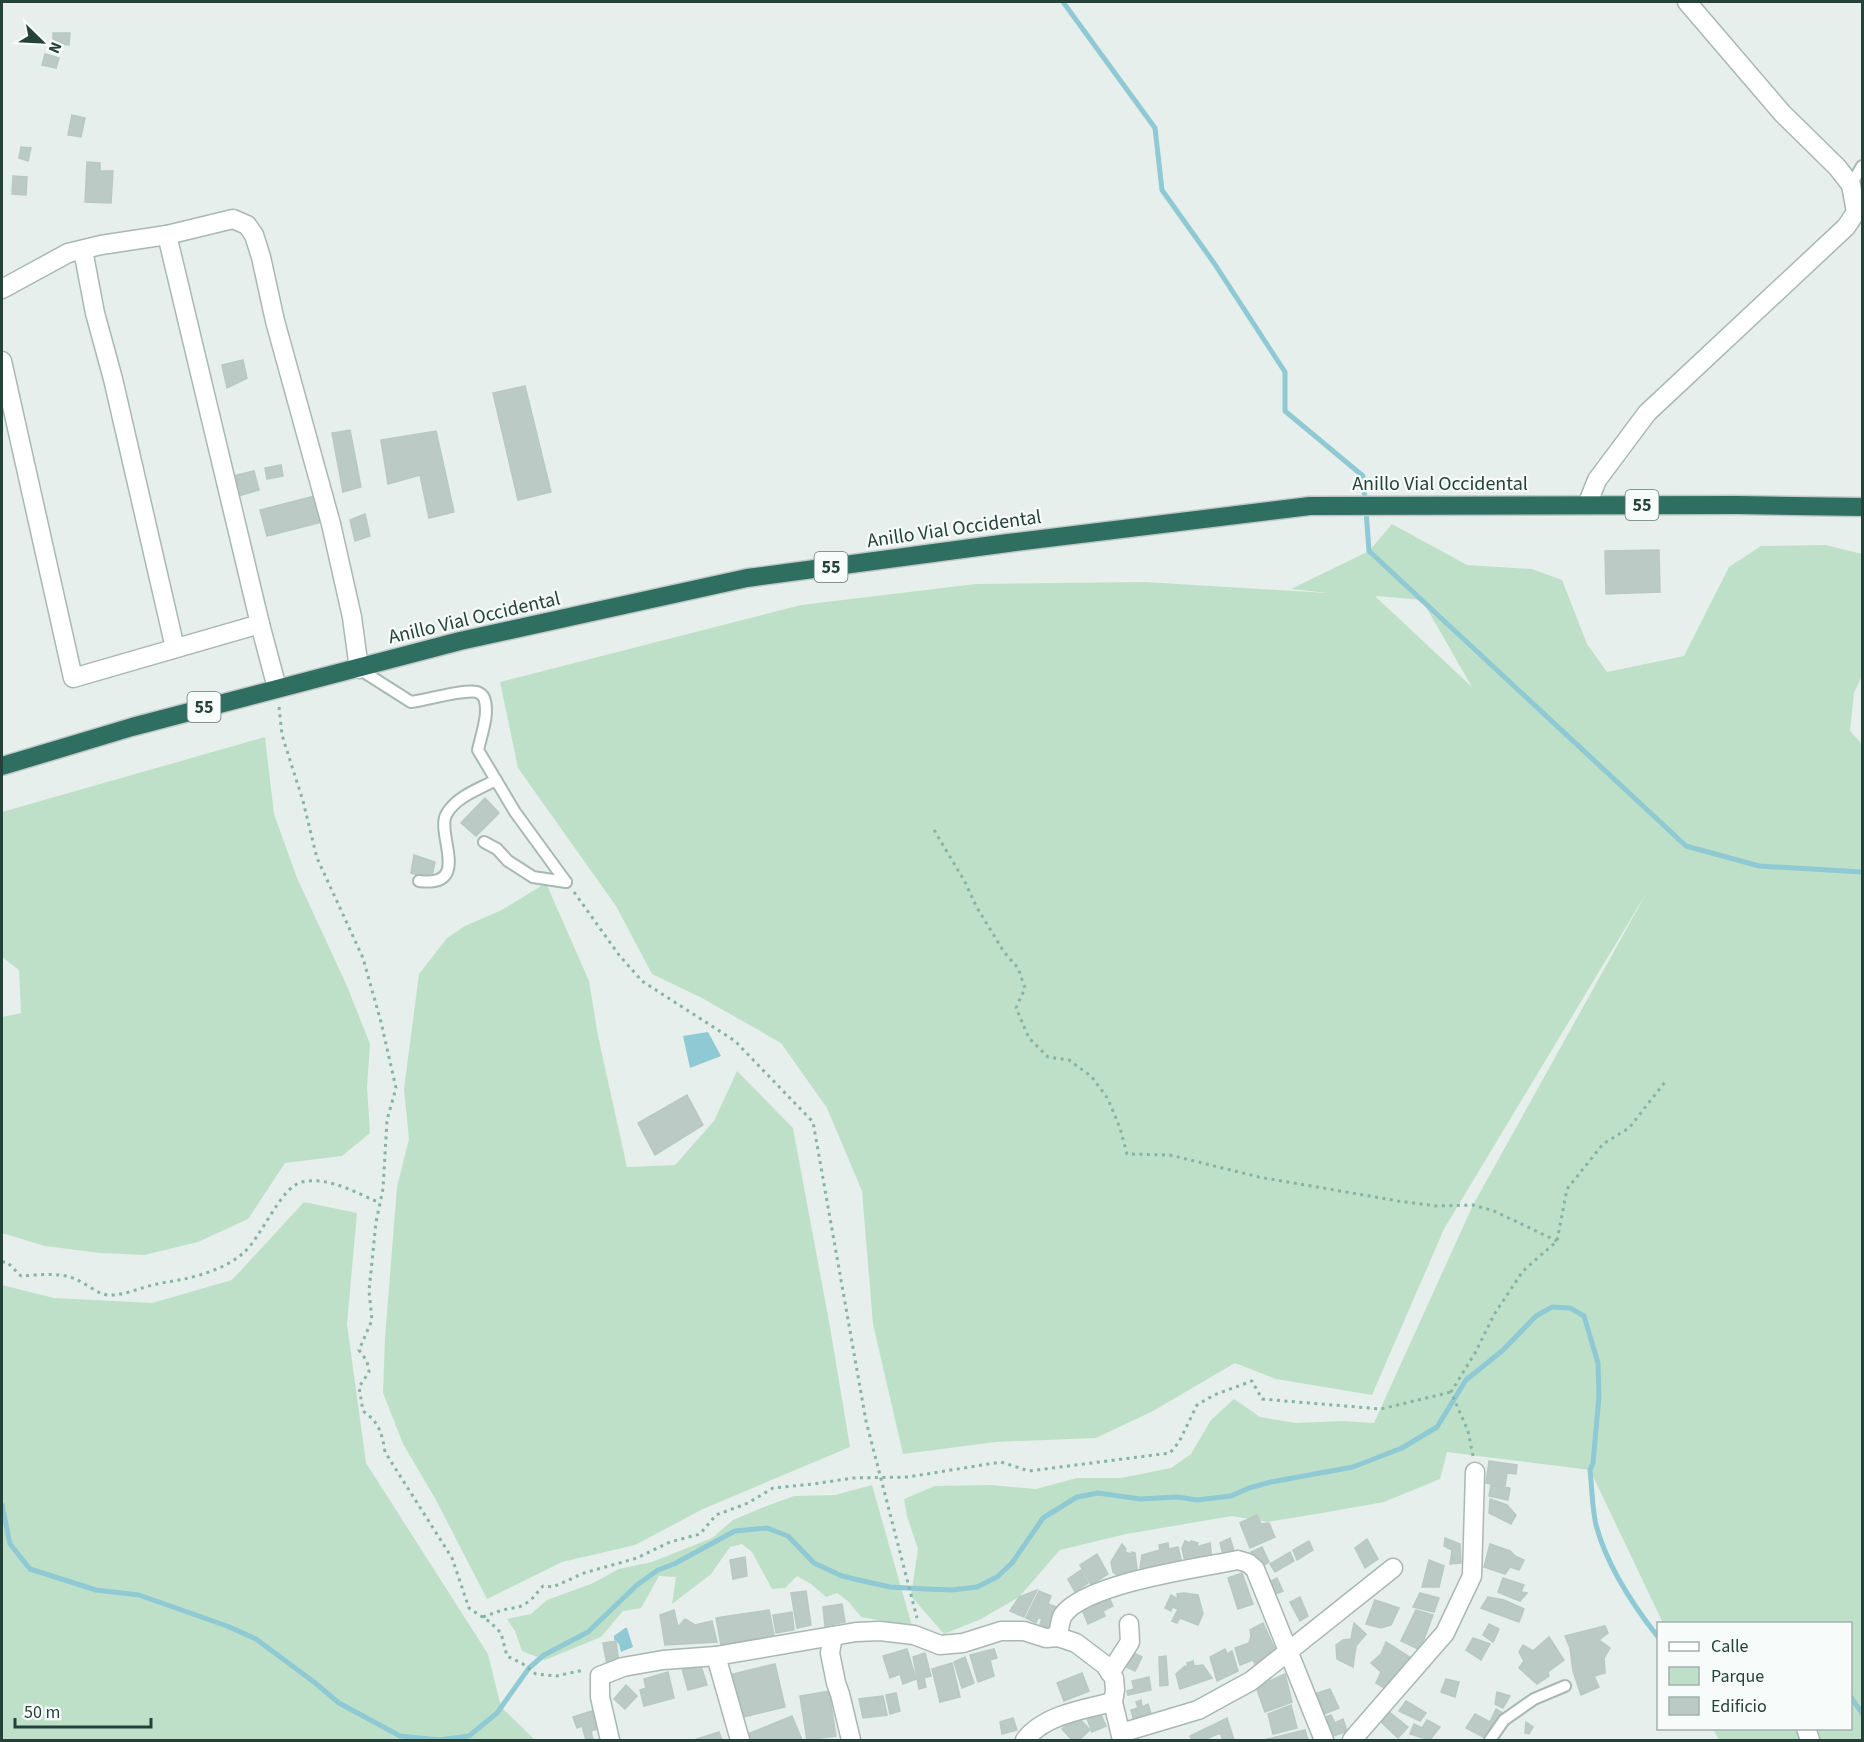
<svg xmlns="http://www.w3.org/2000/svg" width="1864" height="1742" viewBox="0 0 1864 1742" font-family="'Source Sans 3',sans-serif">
<rect width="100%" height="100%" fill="#e6efeb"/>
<!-- green -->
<g fill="#bfe0c8" fill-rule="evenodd">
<path d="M1392,524L1467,565L1532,569L1562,580L1587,644L1607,672L1684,656L1729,567L1761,546L1826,545L1862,554V676L1854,693L1850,731L1862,744V1740H1719L1713,1729L1850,1728V1624L1663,1623L1590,1470L1447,1452L1440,1479L1384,1502L1328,1512L1267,1522L1232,1516L1126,1534L1060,1550L1019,1597L981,1619L944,1634L911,1596L918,1549L907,1516L904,1499L935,1486L991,1485L1036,1489L1077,1478H1121L1171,1468L1191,1454L1211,1420L1234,1399L1260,1417L1296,1423L1343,1421L1374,1423L1473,1205L1647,892L1444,1229L1372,1395L1276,1379L1235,1363L1153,1411L1096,1438L996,1442L903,1454L873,1324L862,1191L827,1108L781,1043L702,998L652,974L616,906L518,768L500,682L801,605L976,584L1145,582L1328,593L1291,589L1369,551ZM1376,596L1422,600L1472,687L1376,597Z"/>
<path d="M265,737L274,814L297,878L347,986L370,1044L367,1087L370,1133L342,1156L285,1163L248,1219L198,1242L144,1255L100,1253L45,1246L2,1233V1017L21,1013L19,970L2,957V812Z"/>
<path d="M546,883L589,981L598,1036L627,1167L675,1165L714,1121L737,1071L793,1128L830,1327L850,1447L703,1509L635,1545L562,1562L487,1599L436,1500L403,1444L383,1393L385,1338L397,1187L409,1139L404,1089L419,974L447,938L465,926L502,910Z"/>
<path d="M304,1202L357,1213L347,1324L366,1463L488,1654L501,1707L535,1740H2V1285L54,1298L152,1303L232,1280Z"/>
<path d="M872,1485L912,1626L861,1617L848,1601L837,1593L826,1597L811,1584L797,1576L785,1588L772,1589L752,1552L742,1544L730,1547L711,1574L672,1604L676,1577L659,1576L641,1608L623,1611L601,1637L545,1660L522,1651L515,1631L507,1619L531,1614L547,1600L591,1584L619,1569L652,1562L712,1538L733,1520L764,1507L794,1496L835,1495Z"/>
</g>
<!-- water -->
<g fill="#8ec9d4">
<path d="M708,1032L721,1056L690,1068L683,1036Z"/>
<path d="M625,1628H627L633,1647L621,1652L619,1644L614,1639V1636Z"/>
</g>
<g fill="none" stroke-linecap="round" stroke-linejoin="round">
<!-- stream -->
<g stroke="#8ec9d4" stroke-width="5">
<path d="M1063,2L1155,128L1162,190L1214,263L1285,372V411L1363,476L1365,501"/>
<path d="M1366,510L1369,551L1686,846L1759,866L1862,872"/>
<path d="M2,1505L10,1544L30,1569L96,1590L139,1595L227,1626L256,1639L314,1682L339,1703L400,1736L439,1740L469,1736L497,1713L529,1668L544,1655L588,1632L637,1585L658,1570L674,1564L735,1531L767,1528L788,1536L814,1563L842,1576L859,1580L890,1587L926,1589L952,1590L977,1587L997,1577L1012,1563L1043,1518L1077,1497L1098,1493L1140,1499L1177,1497L1197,1500L1231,1496L1249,1488L1271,1482L1353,1467L1402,1448L1437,1427L1466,1380L1502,1351L1536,1316L1552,1307L1570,1308L1584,1316L1598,1363L1599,1396L1593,1463L1590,1470C1592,1488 1592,1507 1596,1525C1607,1566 1632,1604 1658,1637"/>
<path d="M1850,1696L1862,1713"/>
</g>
</g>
<!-- building -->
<g fill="#bbcac4" stroke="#b8c9c2" stroke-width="1.5">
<path d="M53,33H70L69,45L53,44Z"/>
<path d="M45,54L59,58L56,68L42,65Z"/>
<path d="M72,115L85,118L81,137L68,135Z"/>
<path d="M21,147L31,148L28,161L19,158Z"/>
<path d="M87,162L100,163V171H113L111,203L85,202Z"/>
<path d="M13,176L27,177L26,195L12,194Z"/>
<path d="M243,360L247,378L227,388L222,365Z"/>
<path d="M525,386L551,492L518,500L493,393Z"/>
<path d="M350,430L361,487L343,492L332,433Z"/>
<path d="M436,431L454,512L429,518L420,475L388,484L381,440Z"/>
<path d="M281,465L283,476L267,479L265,468Z"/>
<path d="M254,471L259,490L238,496L233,476Z"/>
<path d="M315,496L322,522L267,536L260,510Z"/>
<path d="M365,514L370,536L355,541L350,520Z"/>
<path d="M1659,550L1660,592L1606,594L1605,551Z"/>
<path d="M485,798L499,813L476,836L461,823Z"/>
<path d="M414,855L435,862L431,880L411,873Z"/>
<path d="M687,1095L703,1125L655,1155L638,1123Z"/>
<path d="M1489,1461L1517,1465L1516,1474L1507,1473L1505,1486L1486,1483Z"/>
<path d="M1491,1485L1510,1488L1508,1500L1489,1496Z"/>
<path d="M1490,1499L1507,1505L1516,1515L1511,1524L1489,1513Z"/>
<path d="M1257,1515L1261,1524L1269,1523L1275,1537L1250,1548L1240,1523Z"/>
<path d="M1230,1538L1235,1554L1224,1558L1220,1543Z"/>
<path d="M1445,1538L1460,1544L1461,1563L1450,1564L1452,1550L1444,1546Z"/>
<path d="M1367,1539L1378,1559L1365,1568L1355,1548Z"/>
<path d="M1185,1541L1190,1543L1191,1541L1198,1543L1196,1546H1200L1210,1543L1212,1560L1186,1566L1182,1548Z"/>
<path d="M1309,1541L1313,1550L1297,1560L1293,1550Z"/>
<path d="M1168,1543L1169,1549L1178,1547L1183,1568L1151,1573L1140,1568L1142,1555L1160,1550L1159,1545Z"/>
<path d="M1122,1544L1126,1549L1125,1552L1131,1554L1132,1552L1135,1553L1137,1569L1135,1572H1126V1576L1120,1577L1113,1572L1111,1562Z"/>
<path d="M1490,1544L1510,1551L1515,1556L1524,1560L1519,1570L1510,1567L1505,1574L1484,1567Z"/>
<path d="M1262,1547L1269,1562L1260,1568L1251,1552Z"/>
<path d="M1290,1552L1294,1561L1275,1572L1270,1564Z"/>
<path d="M1097,1554L1108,1574L1091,1585L1080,1565Z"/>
<path d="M745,1557L747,1576L733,1579L730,1560Z"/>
<path d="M1429,1560L1444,1566L1439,1587H1422Z"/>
<path d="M1081,1570L1088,1583L1075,1592L1068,1579Z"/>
<path d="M1242,1573L1253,1604L1238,1609L1228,1578Z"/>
<path d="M1277,1578L1283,1591L1273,1595L1267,1583Z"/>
<path d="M1503,1578L1524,1585L1521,1592L1527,1593L1520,1601L1498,1592Z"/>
<path d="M1037,1590L1024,1617L1010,1611L1019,1597Z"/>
<path d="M806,1591L811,1625L797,1628L791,1593Z"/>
<path d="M1039,1591L1051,1596L1048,1604L1059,1608L1050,1628L1040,1624L1042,1619L1038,1618L1036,1623L1026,1618Z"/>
<path d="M1184,1593L1198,1595L1203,1614L1198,1625L1180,1618L1177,1623L1172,1621L1178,1609L1172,1607L1171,1611L1165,1608L1171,1595L1178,1599L1177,1594Z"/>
<path d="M1420,1593L1439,1598L1434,1612L1413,1607Z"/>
<path d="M1108,1595L1113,1606L1103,1611L1105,1616L1088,1624L1081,1607Z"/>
<path d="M1300,1597L1308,1616L1300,1621L1290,1602Z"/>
<path d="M1488,1597L1504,1600L1524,1609L1519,1622L1481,1608Z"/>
<path d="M1375,1600L1399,1608L1391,1625L1381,1628L1366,1624Z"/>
<path d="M842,1604L845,1622L825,1626L823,1607Z"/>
<path d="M674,1610L678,1627L685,1619L695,1625L712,1621L717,1642L665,1645L660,1615Z"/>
<path d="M769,1610L774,1635L721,1645L716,1618Z"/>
<path d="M1416,1610L1433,1615L1420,1650L1401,1641Z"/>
<path d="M792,1612L794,1630L776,1633L773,1615Z"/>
<path d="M1263,1623L1278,1656L1256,1666L1253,1660L1240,1665L1235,1648L1249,1643L1251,1636L1250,1630Z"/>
<path d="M1354,1623L1366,1634L1356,1646L1353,1667L1337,1659L1336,1645L1343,1640L1351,1639Z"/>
<path d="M1489,1624L1499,1629L1493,1642L1483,1635Z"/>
<path d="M1605,1626L1608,1633L1599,1640L1610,1648L1604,1658L1605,1673L1594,1676L1599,1687L1581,1695L1573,1671L1570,1648L1565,1636Z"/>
<path d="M1549,1637L1564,1660L1548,1672L1549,1676L1537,1684L1519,1668L1524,1661L1519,1652L1523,1645L1533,1651Z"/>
<path d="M1473,1638L1490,1644L1481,1660L1466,1650Z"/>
<path d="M616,1641L619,1663L607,1665L603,1643Z"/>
<path d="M1386,1642L1416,1661L1386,1689L1376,1683L1381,1672L1371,1663L1381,1654Z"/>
<path d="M907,1649L916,1679L903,1684L900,1674L890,1678L883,1656Z"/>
<path d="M994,1649L997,1658L990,1660L994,1676L978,1682L970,1655Z"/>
<path d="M1225,1649L1227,1654L1232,1651L1238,1671L1217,1681L1210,1657Z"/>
<path d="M1130,1651L1142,1657L1135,1671L1122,1665Z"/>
<path d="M925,1653L931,1676L924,1678L926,1687L919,1689L913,1657Z"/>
<path d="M1166,1656L1168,1685L1160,1686L1159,1657Z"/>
<path d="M965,1657L974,1683L962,1688L954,1662Z"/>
<path d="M1193,1661L1194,1666L1203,1665L1212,1678L1180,1689L1176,1674L1185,1666L1188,1667L1187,1663Z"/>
<path d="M700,1663L707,1685L688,1690L682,1669Z"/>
<path d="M952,1663L960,1697L940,1702L932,1669Z"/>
<path d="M775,1664L785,1707L739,1718L729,1675Z"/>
<path d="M668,1672L674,1698L644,1706L640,1690L646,1688L644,1679Z"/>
<path d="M1082,1673L1089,1691L1064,1701L1057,1683Z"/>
<path d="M1285,1674L1292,1702L1265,1712L1256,1687Z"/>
<path d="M1149,1677L1151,1690L1128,1695L1127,1691L1134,1689L1132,1681Z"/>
<path d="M1446,1679L1459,1682L1455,1697L1441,1692Z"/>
<path d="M626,1685L637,1696L625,1709L614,1699Z"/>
<path d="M1330,1689L1339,1708L1324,1714L1314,1694Z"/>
<path d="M829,1691L836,1736L807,1740L800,1696Z"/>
<path d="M1497,1692L1510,1696L1503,1708L1495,1704Z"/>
<path d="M896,1693L900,1711L890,1714L886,1695Z"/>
<path d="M883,1696L887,1715L863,1718L859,1699Z"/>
<path d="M1141,1700L1142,1707L1148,1704L1153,1720L1135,1725L1131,1710L1138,1708L1136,1702Z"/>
<path d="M1406,1701L1426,1713L1420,1721L1399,1711Z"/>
<path d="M1291,1705L1297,1728L1273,1734L1268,1714Z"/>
<path d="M1496,1709L1504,1714L1485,1738L1466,1728L1475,1714L1490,1722Z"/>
<path d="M1099,1710L1106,1726L1092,1732L1086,1716Z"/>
<path d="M592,1711L597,1729L591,1731L593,1740H586L582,1726L577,1728L573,1717Z"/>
<path d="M1388,1711L1408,1727L1398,1738L1379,1720Z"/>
<path d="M1331,1715L1335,1723L1343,1719L1347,1731L1325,1739L1317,1720Z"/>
<path d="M792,1716L802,1740H751L748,1734Z"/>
<path d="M1013,1718L1017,1730L1002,1734L1000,1722Z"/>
<path d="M1079,1718L1090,1730L1079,1740H1072L1062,1729L1070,1721L1072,1724Z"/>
<path d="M1227,1718L1234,1740H1223L1220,1733L1204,1740H1192L1190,1736Z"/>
<path d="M1427,1720L1440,1727L1430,1740L1410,1734L1414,1724L1422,1728Z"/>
<path d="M1526,1722L1533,1727L1529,1734L1525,1733Z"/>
<path d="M1305,1730L1308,1740H1264Z"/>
<path d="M719,1732L722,1740H694Z"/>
</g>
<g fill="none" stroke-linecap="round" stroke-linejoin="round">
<!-- lane casing -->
<g stroke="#a8b8b2" stroke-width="14">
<g id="lane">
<path d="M1851,185L1862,166"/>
<path d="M359,669L411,702C426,700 464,689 477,692C480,693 483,696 484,698C490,712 481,736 478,750L515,812L566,882"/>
<path d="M484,842L497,849L508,861L533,877L566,882"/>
<path d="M419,881C472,888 436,834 446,815C455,797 479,789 496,780"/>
<path d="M1490,1740L1504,1720L1534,1699L1565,1686"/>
</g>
</g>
<!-- street casing -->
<g stroke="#a8b8b2" stroke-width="21">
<g id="street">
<path d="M167,235L260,624L277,688"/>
<path d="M83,250L95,313L113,379L175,648"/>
<path d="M2,289L68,253L101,245L167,235L233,219L247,225L254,235L261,257L275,321L331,524L352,617L359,669"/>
<path d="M2,361L73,678L260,624"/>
<path d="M1587,505L1597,480L1647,413L1846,227L1856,212L1851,185L1837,167L1782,113L1687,2"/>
<path d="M833,1636L830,1653L836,1683L840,1694L851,1740"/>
<path d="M1058,1637C1059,1630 1060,1620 1063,1615C1086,1583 1199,1568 1238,1560L1248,1563L1255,1569L1324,1740"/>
<path d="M716,1656L740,1740"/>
<path d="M1110,1673L1130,1642L1129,1624"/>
<path d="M1806,1728L1810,1740"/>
<path d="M1121,1733L1198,1710L1251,1681L1393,1568"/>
<path d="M610,1740L600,1697V1676L623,1667L663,1660L716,1656L856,1632L880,1631L914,1635L940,1645L963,1643L1001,1631H1024L1046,1638L1058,1637L1076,1643L1105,1665L1114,1678L1115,1690L1113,1702L1122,1740"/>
<path d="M1025,1740C1044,1715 1084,1709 1113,1702"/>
<path d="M1352,1740L1445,1633L1472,1576L1475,1472"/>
</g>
</g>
<!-- highway casing -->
<g stroke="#c2cac8" stroke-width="21">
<path id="highway" d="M2,766L132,727L460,641L747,578L1008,543L1310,506L1738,505L1862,507"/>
</g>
<!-- path -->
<g stroke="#86b3a5" stroke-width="3" stroke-dasharray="3 4.5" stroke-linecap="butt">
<path d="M279,707L282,735L303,801L317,858L363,958L381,1022L396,1088L387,1120L383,1189L376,1222L369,1291L372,1320L359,1350L367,1361L369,1372L359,1387L363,1411C379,1422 382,1433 385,1452L452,1558L469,1608L490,1622L501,1633L507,1656L523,1664L536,1674L556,1676L584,1670"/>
<path d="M934,830L965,882L976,906L1004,952L1018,968L1025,988L1016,1008L1029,1038L1048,1057L1069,1060L1092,1077L1108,1099L1120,1128L1127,1154L1170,1155L1259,1177L1398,1201L1437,1206L1473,1205L1494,1211L1557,1241"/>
<path d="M574,892L619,955L642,981L735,1041L813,1122L866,1421L917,1618"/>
<path d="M2,1262H7L21,1276C38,1275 60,1272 75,1279C86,1283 97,1294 108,1295C124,1296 141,1287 157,1284C166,1282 175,1281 184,1279C203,1275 227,1267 242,1254C262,1238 280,1187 302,1182C328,1176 357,1193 380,1203"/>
<path d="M1473,1456L1468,1431L1451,1392L1475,1353L1495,1313L1523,1271L1557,1241L1567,1189L1603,1144L1629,1128L1665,1082"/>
<path d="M483,1617L502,1610L519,1607L530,1601L543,1586L553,1587L584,1573L637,1558L670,1542L700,1534L716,1515L748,1503L773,1488L813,1484L853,1478L908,1477L1001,1462L1029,1471L1170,1453L1179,1442L1197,1405L1214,1395L1252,1381L1262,1399L1381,1409L1451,1392"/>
</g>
<!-- lane -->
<use href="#lane" stroke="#fff" stroke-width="10"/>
<!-- street -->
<use href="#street" stroke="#fff" stroke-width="18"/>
<!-- highway -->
<use href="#highway" stroke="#2f6f62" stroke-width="18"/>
</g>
<g text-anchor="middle" stroke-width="4.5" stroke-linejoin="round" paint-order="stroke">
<!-- shield labels -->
<g fill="#f7fbf9" stroke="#637a73" stroke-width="1.5">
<rect x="1625.5" y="490" width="33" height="30" rx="4.5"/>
<rect x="814.5" y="552" width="33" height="30" rx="4.5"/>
<rect x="187.5" y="692" width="33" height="30" rx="4.5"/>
</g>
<g font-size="18" font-weight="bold" fill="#24423a">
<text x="1642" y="511">55</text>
<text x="831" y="573">55</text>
<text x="204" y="713">55</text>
</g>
<!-- street labels -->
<g font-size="20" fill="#24423a" stroke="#f7fbf9">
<text x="1440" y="490">Anillo Vial Occidental</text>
<text transform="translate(954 528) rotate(-8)" y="7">Anillo Vial Occidental</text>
<text transform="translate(474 617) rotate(-13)" y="7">Anillo Vial Occidental</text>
</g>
</g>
<!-- border -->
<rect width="1864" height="1742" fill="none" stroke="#24423a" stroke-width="6"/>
<!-- legend -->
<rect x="1657" y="1622" width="195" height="108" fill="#f7fbf9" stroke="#a3b1ad" stroke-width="1.5"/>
<rect x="1669" y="1642" width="30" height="9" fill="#ffffff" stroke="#a3b1ad" stroke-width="1.5"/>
<text x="1711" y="1652" font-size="18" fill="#24423a">Calle</text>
<rect x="1669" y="1667" width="30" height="18" fill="#bfe0c8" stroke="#a3b1ad" stroke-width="1.5"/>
<text x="1711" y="1682" font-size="18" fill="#24423a">Parque</text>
<rect x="1669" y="1697" width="30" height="18" fill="#bbcac4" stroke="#a3b1ad" stroke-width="1.5"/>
<text x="1711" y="1712" font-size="18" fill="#24423a">Edificio</text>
<!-- north arrow -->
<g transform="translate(42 42) rotate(114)" stroke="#f7fbf9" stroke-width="4.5" paint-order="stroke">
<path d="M0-4.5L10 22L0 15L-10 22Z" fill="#24423a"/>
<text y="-9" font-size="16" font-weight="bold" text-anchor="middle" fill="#24423a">N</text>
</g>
<!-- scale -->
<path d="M15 1718v9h136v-9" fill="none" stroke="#24423a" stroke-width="3"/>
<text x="24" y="1718" font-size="18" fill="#24423a" stroke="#f7fbf9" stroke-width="4.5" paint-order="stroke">50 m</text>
</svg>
